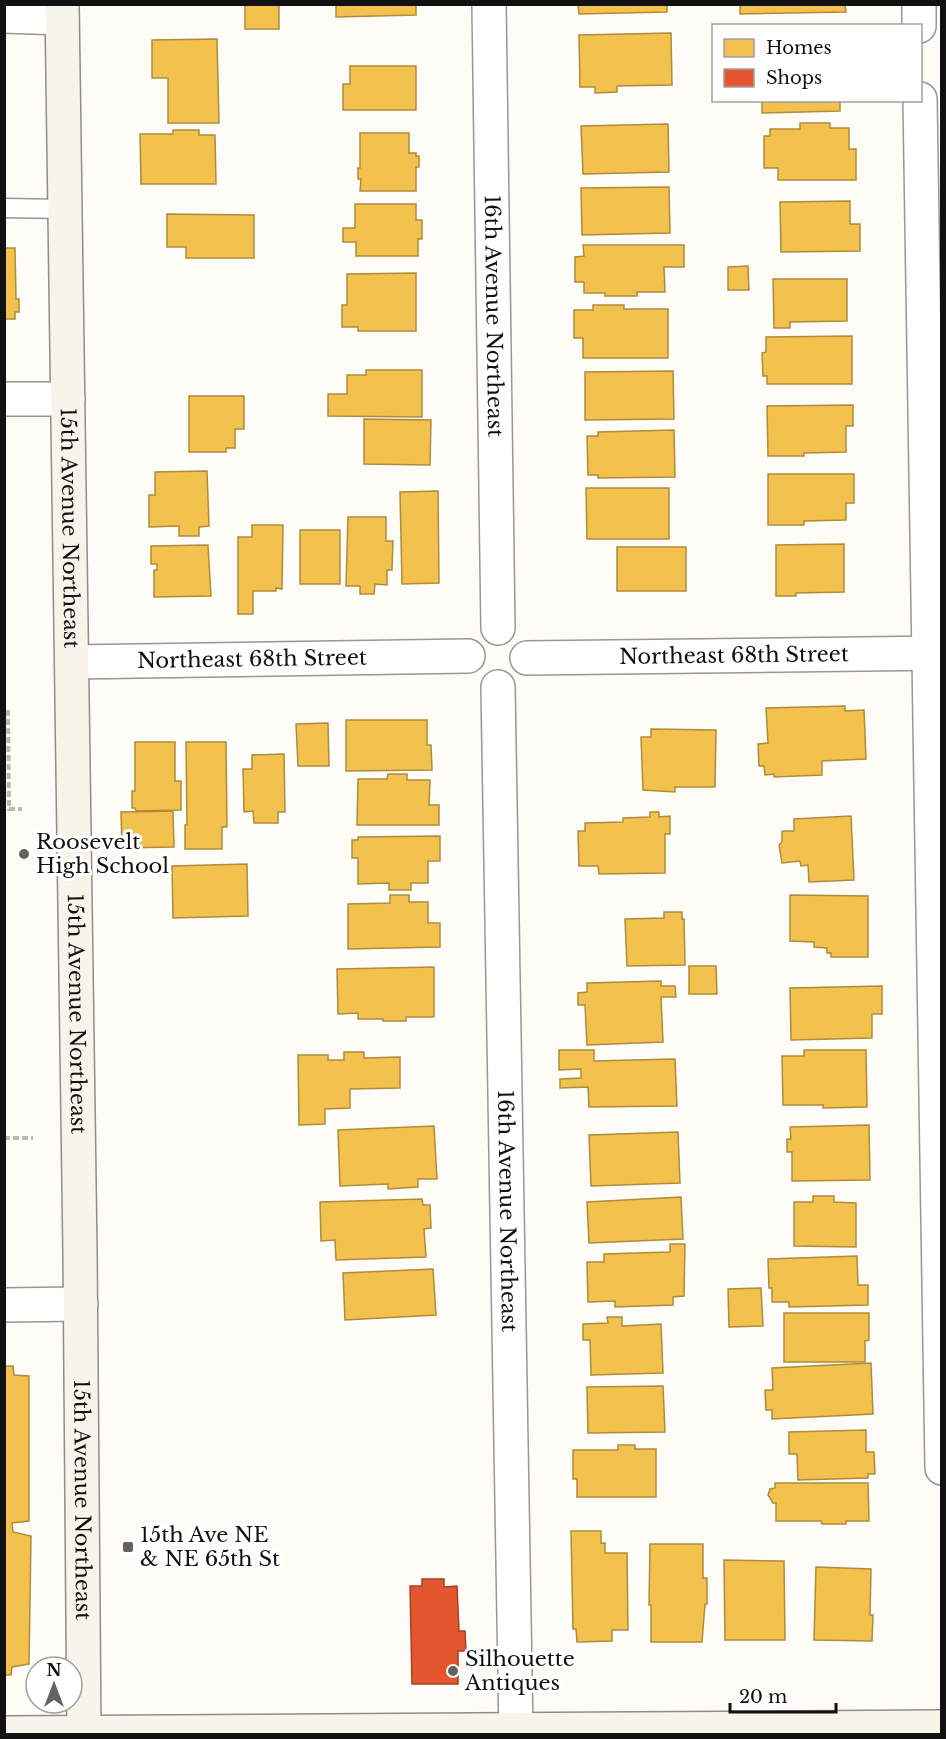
<svg xmlns="http://www.w3.org/2000/svg" width="946" height="1739" viewBox="0 0 946 1739" font-family="'Libre Baskerville',serif">
<rect width="100%" height="100%" fill="#fdfcf7"/>
<!-- homes -->
<g fill="#f2c14e" stroke="#ae8c3c" stroke-width="1.5">
<path d="M336,4H416V15L336,17Z"/>
<path d="M578,4H667V12L579,14Z"/>
<path d="M740,4H845L846,12L740,14Z"/>
<rect x="245" y="5" width="34" height="24"/>
<path d="M671,33L672,85L617,86V92L595,93V87H580L579,35Z"/>
<path d="M217,39L219,123H168V78H152V40Z"/>
<path d="M350,66H416V110H343V84H350Z"/>
<path d="M762,100H840V111L762,113Z"/>
<path d="M800,123H830V128H849V149H856V180H778V168H764V136H770V129H800Z"/>
<path d="M668,124L669,172L583,174L581,126Z"/>
<path d="M173,130H199V135H215L216,184H141L140,134H173Z"/>
<path d="M360,133H409V153H416V156H419V167H416V191H360L361,179H358V168H360Z"/>
<path d="M669,187L670,233L582,235L581,188Z"/>
<path d="M850,201V224H860V251L781,252L780,202Z"/>
<path d="M355,204H416V220H422V239H418V256H356V242H343V228H355Z"/>
<path d="M167,214L254,215V258H186V247H167Z"/>
<path d="M583,245H684V267H664L665,292H637V296H605V293H584V282H575V257L584,256Z"/>
<path d="M4,248H15L16,299H19V312H15V319H4Z"/>
<path d="M748,266L749,290H728V267Z"/>
<path d="M416,273V331H358V327H342V305H347V274Z"/>
<path d="M773,279H847V321L790,322V328H774Z"/>
<path d="M593,305H624V309H668V358H583V338H574V310H593Z"/>
<path d="M852,336V384H767V376H763L762,353L766,352V337Z"/>
<path d="M366,370H422V417L328,416V394H347V375H366Z"/>
<path d="M673,371L674,419L585,420V372Z"/>
<path d="M189,396H244V429H235V448H226V452H189Z"/>
<path d="M853,405V426H846V452L804,453V456H768L767,406Z"/>
<path d="M364,419L431,420L430,465L364,464Z"/>
<path d="M674,430L675,477L598,478V475H588L587,436H598V432Z"/>
<path d="M207,471L209,526L199,527V536H179V526L149,527V495H155V472Z"/>
<path d="M768,474H854V503H846V520L804,521V525H768Z"/>
<path d="M586,488H669V539H587Z"/>
<path d="M438,491L439,583L402,584L400,492Z"/>
<path d="M348,517H386V541H393L392,570H387V585L375,584L374,594H360V586H346Z"/>
<path d="M252,525H283L282,589L276,588V591H253V614H238V537H252Z"/>
<rect x="300" y="530" width="40" height="54"/>
<path d="M844,544V592L796,593V596H776V545Z"/>
<path d="M208,545L211,596L154,597V570H157V564H151V546Z"/>
<rect x="617" y="547" width="69" height="44"/>
<path d="M845,706V711L864,710L866,759L822,761V775L774,777V774L765,775L764,766H759L758,744L768,743L766,708Z"/>
<path d="M346,720H427V745H431L432,770L346,771Z"/>
<path d="M328,723L329,766H298L296,724Z"/>
<path d="M651,729L716,730L715,787H675V792L643,790L641,737H651Z"/>
<path d="M135,742H175V781H181V810L136,811L135,808H132V791H135Z"/>
<path d="M186,742H226L227,827H222V849H185V825H187Z"/>
<path d="M284,754L285,812H278V823H254L253,811L244,812L243,769H252V755Z"/>
<path d="M388,774H407V780H430L429,805H439V825H357L358,779H387Z"/>
<path d="M173,811L174,847L122,848L121,812Z"/>
<path d="M650,812H659V817L670,816V834H665V873L599,874L598,866H579L578,831H585V823L623,822V818L650,817Z"/>
<path d="M851,816L854,880L809,882L808,865L801,866L800,861L782,863L779,845L782,842V831H794V819Z"/>
<path d="M440,836V861H428V883H411V890H389V883L358,884V858H352V840H358V837Z"/>
<path d="M247,864L248,916L173,918L172,866Z"/>
<path d="M390,895H409V902H428V923H440V947L348,949V904L390,903Z"/>
<path d="M790,895L868,896V957H831V953H827V948L814,947V942L790,941Z"/>
<path d="M664,912H682V919H684L685,965L627,966L625,919L664,918Z"/>
<path d="M689,966H716L717,994H689Z"/>
<path d="M434,967V1017H406V1021H383V1019H358V1013L338,1014L337,969Z"/>
<path d="M661,981V986H675L676,997H661L663,1042L587,1045L585,1005H578V993L587,992V983Z"/>
<path d="M882,986V1014H872V1038L791,1040L790,988Z"/>
<path d="M559,1050H594V1061L675,1059L677,1106L589,1107L588,1087L560,1088V1079L581,1078V1069L559,1070Z"/>
<path d="M804,1050H866L867,1107L823,1108V1105H783L782,1056H804Z"/>
<path d="M344,1052H364V1058L400,1057V1088L350,1089V1108L325,1109V1124L299,1125L298,1055H328V1060H344Z"/>
<path d="M869,1125L870,1180L792,1181V1152H787V1139H791L790,1127Z"/>
<path d="M434,1126L437,1179H418V1187L388,1189V1184L340,1186L338,1130Z"/>
<path d="M678,1132L680,1183L591,1186L589,1135Z"/>
<path d="M813,1196H834V1202L856,1203V1247L794,1246V1202H813Z"/>
<path d="M681,1197L683,1239L589,1243L587,1202Z"/>
<path d="M422,1199L423,1205H430L431,1228L424,1229L426,1257L336,1260L335,1240L321,1241L320,1202Z"/>
<path d="M670,1244H685L684,1296L673,1297V1305L615,1307V1301L588,1302L587,1262H604V1254L670,1252Z"/>
<path d="M857,1256L858,1285H868V1305L789,1307V1302H772V1288H769L768,1259Z"/>
<path d="M433,1269L436,1315L345,1320L343,1273Z"/>
<path d="M761,1288L763,1326L729,1327L728,1289Z"/>
<path d="M784,1313H869V1340L865,1341V1362H784Z"/>
<path d="M607,1317H622V1326L661,1324L663,1373L591,1375L590,1340H583V1324L608,1323Z"/>
<path d="M871,1363L873,1414L772,1419V1410H766L765,1390H773L772,1368Z"/>
<path d="M4,1366H13L14,1375L29,1376V1521L12,1523L13,1532L31,1536L29,1664L12,1667L11,1675H4Z"/>
<path d="M663,1386L665,1432L588,1433L587,1387Z"/>
<path d="M866,1430V1452H874L875,1474H868V1478L798,1480L797,1454H789V1432Z"/>
<path d="M618,1445H635V1449H656V1497H577V1479H573V1450H618Z"/>
<path d="M775,1483H868L869,1521H846V1524H822L821,1521H776V1503H773L768,1495L770,1489L775,1488Z"/>
<path d="M571,1531H601V1543H605V1553H627L628,1630H612V1641L577,1642L576,1629H573Z"/>
<path d="M650,1544H703V1578H707V1604H705L702,1642H651V1605H649Z"/>
<path d="M724,1560L784,1561L785,1640H725Z"/>
<path d="M816,1567L871,1569L870,1615H873L872,1641L814,1640Z"/>
</g>
<!-- shops -->
<path fill="#e4572e" stroke="#a54225" stroke-width="1.5" d="M422,1579H444V1587L457,1586L459,1631H465L466,1651H458V1684H412L410,1586H422Z"/>
<g fill="none" stroke-linecap="round" stroke-linejoin="round">
<!-- service casing -->
<g stroke="#979795" stroke-width="21">
<path id="service" d="M4,208L66,209"/>
</g>
<!-- minor casing -->
<g stroke="#979795" stroke-width="36">
<g id="minor">
<path id="s1" d="M489,4L498,628"/>
<path d="M919,4V26"/>
<path d="M4,16L62,18"/>
<path d="M920,99L942,1468"/>
<path d="M4,399H68"/>
<path id="s2" d="M527,658L942,653"/>
<path id="s3" d="M72,662L468,656"/>
<path id="s4" d="M498,687L516,1734"/>
<path d="M4,1305L81,1304"/>
</g>
</g>
<!-- secondary casing -->
<g stroke="#8e8d8b" stroke-width="36">
<g id="secondary">
<path id="s5" d="M62,4L80,1252L84,1734"/>
<path d="M4,1733L942,1727"/>
</g>
</g>
<!-- path -->
<g stroke="#b9b9b8" stroke-width="4" stroke-dasharray="6 3" stroke-linecap="butt">
<path d="M4,710H6"/>
<path d="M8,710L9,809H22"/>
<path d="M4,1138H33"/>
</g>
<!-- service -->
<use href="#service" stroke="#fffffe" stroke-width="18"/>
<!-- minor -->
<use href="#minor" stroke="#fffffe" stroke-width="33"/>
<!-- secondary -->
<use href="#secondary" stroke="#f6f4eb" stroke-width="33"/>
</g>
<!-- markers -->
<g fill="#646362" stroke="#fff" stroke-width="2">
<circle cx="24" cy="854" r="6"/>
<rect x="122" y="1541" width="12" height="12" rx="3"/>
<circle cx="453" cy="1671" r="6"/>
</g>
<g text-anchor="middle" stroke-width="6" stroke-linejoin="round" paint-order="stroke">
<!-- street labels -->
<g font-size="21" fill="#111" stroke="#fff">
<text dy="7" stroke="none"><textPath href="#s1" startOffset="312">16th Avenue Northeast</textPath></text>
<text dy="7" stroke="none"><textPath href="#s5" startOffset="524">15th Avenue Northeast</textPath></text>
<text dy="7" stroke="none"><textPath href="#s2" startOffset="207">Northeast 68th Street</textPath></text>
<text dy="7" stroke="none"><textPath href="#s3" startOffset="180">Northeast 68th Street</textPath></text>
<text dy="7" stroke="none"><textPath href="#s5" startOffset="1010">15th Avenue Northeast</textPath></text>
<text dy="7" stroke="none"><textPath href="#s4" startOffset="524">16th Avenue Northeast</textPath></text>
<text dy="7" stroke="none"><textPath href="#s5" startOffset="1496">15th Avenue Northeast</textPath></text>
</g>
<!-- poi labels -->
<g font-size="21" fill="#111" stroke="#fff" text-anchor="start">
<text x="36" y="849">Roosevelt<tspan x="36" dy="24">High School</tspan></text>
<text x="140" y="1542">15th Ave NE<tspan x="140" dy="24">&amp; NE 65th St</tspan></text>
<text x="465" y="1666">Silhouette<tspan x="465" dy="24">Antiques</tspan></text>
</g>
</g>
<!-- border -->
<rect width="946" height="1739" fill="none" stroke="#111111" stroke-width="12"/>
<!-- legend -->
<rect x="712" y="24" width="210" height="78" fill="#ffffff" stroke="#a0a0a0" stroke-width="1.5"/>
<rect x="724" y="39" width="30" height="18" fill="#f2c14e" stroke="#a0a0a0" stroke-width="1.5"/>
<text x="766" y="54" font-size="18" fill="#111111">Homes</text>
<rect x="724" y="69" width="30" height="18" fill="#e4572e" stroke="#a0a0a0" stroke-width="1.5"/>
<text x="766" y="84" font-size="18" fill="#111111">Shops</text>
<!-- north arrow -->
<g transform="translate(54 1685)"><circle r="28" fill="#ffffff" stroke="#a0a0a0" stroke-width="1.5"/>
<path d="M0-4.5L10 22L0 15L-10 22Z" fill="#646362"/>
<text y="-9" font-size="16" font-weight="bold" text-anchor="middle" fill="#111111">N</text>
</g>
<!-- scale -->
<path d="M730 1703v9h106v-9" fill="none" stroke="#111111" stroke-width="3"/>
<text x="739" y="1703" font-size="18" fill="#111111" stroke="#ffffff" stroke-width="4.5" paint-order="stroke">20 m</text>
</svg>
